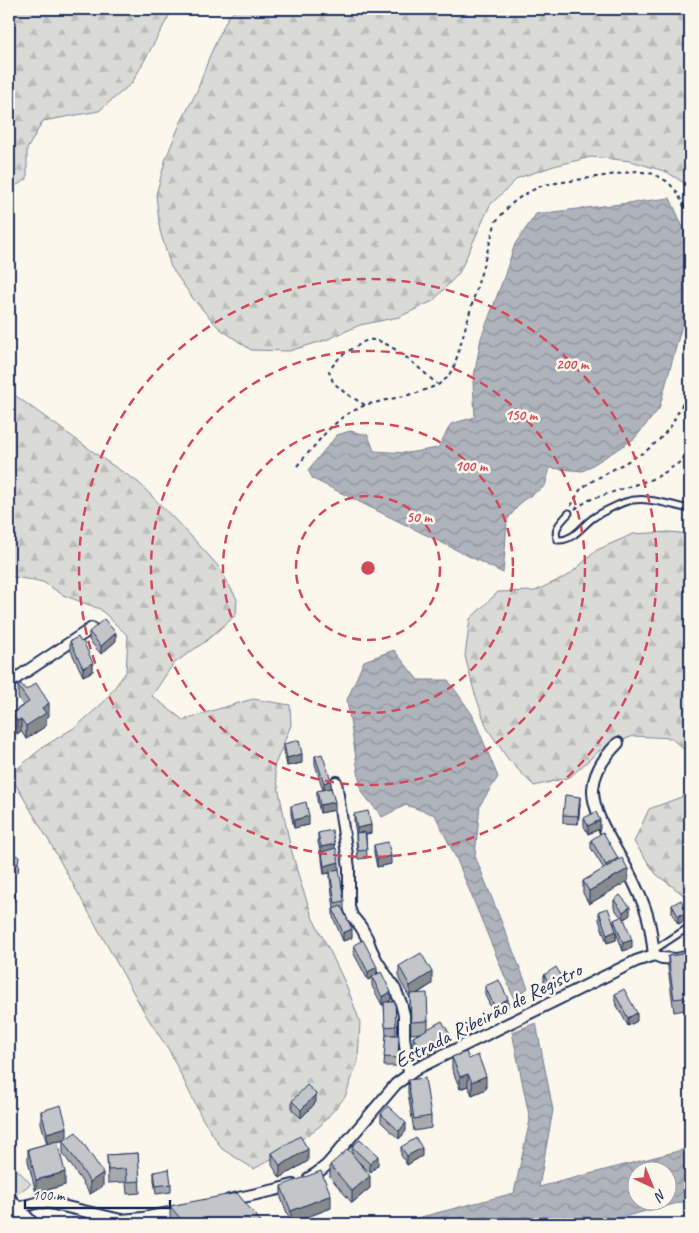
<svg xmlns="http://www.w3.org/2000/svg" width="699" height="1233" viewBox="0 0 699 1233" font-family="Caveat,sans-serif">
<defs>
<pattern id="grass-tufts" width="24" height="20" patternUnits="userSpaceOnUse" patternTransform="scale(1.25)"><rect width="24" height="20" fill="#dadad7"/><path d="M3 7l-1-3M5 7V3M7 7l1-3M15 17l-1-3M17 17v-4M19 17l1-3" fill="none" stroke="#babbbb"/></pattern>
<pattern id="forest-firs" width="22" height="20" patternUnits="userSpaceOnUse" patternTransform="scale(1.25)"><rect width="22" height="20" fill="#dadad7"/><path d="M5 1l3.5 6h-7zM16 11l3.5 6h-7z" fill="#babbbb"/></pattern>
<pattern id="water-waves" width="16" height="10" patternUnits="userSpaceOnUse" patternTransform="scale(1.25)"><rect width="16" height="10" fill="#afb3bb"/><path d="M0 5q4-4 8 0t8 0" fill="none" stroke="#8e929b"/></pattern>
</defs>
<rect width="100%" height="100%" fill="#fbf7ec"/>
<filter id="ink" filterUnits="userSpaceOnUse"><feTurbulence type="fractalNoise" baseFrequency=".02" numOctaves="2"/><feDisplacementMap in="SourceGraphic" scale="10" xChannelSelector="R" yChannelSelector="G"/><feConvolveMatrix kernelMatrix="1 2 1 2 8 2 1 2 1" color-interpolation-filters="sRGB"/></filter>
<g filter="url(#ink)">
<!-- grass -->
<path fill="url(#grass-tufts)" stroke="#7a849a" d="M9,1161L31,1184L12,1197L9,1193Z"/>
<!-- forest -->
<g fill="url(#forest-firs)" stroke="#7a849a">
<path d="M9,9H176L170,14L132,83L99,111L43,121L27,149V179L9,190Z"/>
<path d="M237,9H690V187L667,172L631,161L591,157L554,166L518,178L490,205L459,273L433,301L399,317L360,325L326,340L289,351L251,350L219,328L194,300L171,267L160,231L156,195L166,158L180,124L197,91L210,55L228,17Z"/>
<path d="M9,391L106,461L138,482L192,537L218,566L237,599L236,615L206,641L173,664L152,696L183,720L218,709L253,699L290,705L291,725L274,767L290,845L300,881L313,919L331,953L347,987L360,1022L358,1061L345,1097L320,1126L288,1149L254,1169L222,1149L202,1118L169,1050L147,1017L49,841L10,775L43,747L77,726L104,702L126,672L128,636L100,609L63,595L43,582L9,576Z"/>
<path d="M670,532L690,534V755L671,738L633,736L599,751L570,777L534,786L508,759L487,728L474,691L465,656L470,619L498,592L535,591L569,575L597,550L633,534Z"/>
<path d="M690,783V894L685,896L656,874L634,842L649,809L684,796Z"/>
</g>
<!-- water -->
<g fill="url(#water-waves)" stroke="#747e96" fill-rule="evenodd">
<path d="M670,198L690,243V296L659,409L634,439L583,471L550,468L545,486L522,501L507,520L505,550L503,573L313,479L308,470L337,435L350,431L368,435L374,451L407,453L438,448L451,424L475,417L473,382L481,338L503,280L515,244L536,214Z"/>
<path d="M394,650L418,680H448L472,714L498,777L480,805L475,856L528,988L514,999L457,860L435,815L406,805L382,817L361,791L347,700L364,661Z"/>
<path d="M536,1023L553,1110L539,1187L690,1148V1200L595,1224H394L514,1193L530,1120L512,1032ZM666,1170V1200H636V1170Z"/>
</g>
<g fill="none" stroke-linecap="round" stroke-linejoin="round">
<!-- lane casing -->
<g stroke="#1b2f5e" stroke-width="9">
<g id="lane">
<path d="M569,513C562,521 552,529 558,540C573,541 582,526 593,518C600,513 617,505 625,502C645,495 670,505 690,509"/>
<path d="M654,950L686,929L690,925"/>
</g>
</g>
<!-- street casing -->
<g stroke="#1b2f5e" stroke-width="14">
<g id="street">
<path d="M9,683L92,628"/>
<path d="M618,743C606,755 594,770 593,789C592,812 612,842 623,862C631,875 637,889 643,903C650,920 652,938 654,955"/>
<path d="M336,782L349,868V907L352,916L361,927L367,938L371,949L377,961L395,989L401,1003L404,1015V1037L409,1073"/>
<path d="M9,896V897"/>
<path d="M309,1178L317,1173L327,1165L396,1084L418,1068L636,961L654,955L662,958L676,959L690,956"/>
<path d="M229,1200L275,1190L293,1185"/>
<path d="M16,1208L40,1202L50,1203L121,1220L143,1218L184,1210"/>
</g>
</g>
<!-- primary casing -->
<g stroke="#1b2f5e" stroke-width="19">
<path id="primary" d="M9,1201L30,1224"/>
</g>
<!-- path -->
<g stroke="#1b2f5e" stroke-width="2" stroke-dasharray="4 4" stroke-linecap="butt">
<path d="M365,405L345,393L333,382L329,371C337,359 342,354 354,348C359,345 364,341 368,340C387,336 423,372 437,384"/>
<path d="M297,466L328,430L345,415L365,405L417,393L438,385L447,378L454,367L496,221L510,205L523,195L543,185L637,171L654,174L668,182L677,192L690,218"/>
<path d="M571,506L580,490L589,483L646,451L659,440L671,426L685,399L690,378"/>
<path d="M575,509L589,500L655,478L667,471L680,462L690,451"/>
</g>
<!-- lane -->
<use href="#lane" stroke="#fbf7ec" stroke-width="5"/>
<!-- street -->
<use href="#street" stroke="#fbf7ec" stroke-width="10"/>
<!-- primary -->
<use href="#primary" stroke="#fbf7ec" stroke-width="15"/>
</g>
<!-- wall -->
<g fill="#a8a9ad" stroke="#1b2f5e">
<path d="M89,632L116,641L101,654L89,640Z"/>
<path d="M70,641L81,642L93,671L83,676L70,649Z"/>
<path d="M18,686L26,690L49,716L46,718V726L26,739L21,731L17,734L12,725V713L23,705L18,698Z"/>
<path d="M9,731L15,750L11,753L9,749Z"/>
<path d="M284,744L302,763L287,766L284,752Z"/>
<path d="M315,756L331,788L335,810L320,813L317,800V791L323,790L315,764Z"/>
<path d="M580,805L578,824L563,823V815Z"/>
<path d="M291,806L309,825L294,828L291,814Z"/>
<path d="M354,814L371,833L366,834L367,858L358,859L356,841V833L354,822Z"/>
<path d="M584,818L600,829L588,834L584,826Z"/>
<path d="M318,833L335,848L344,901V909L343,910L352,938L343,941L333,917V909L334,908L330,879V873L324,874L322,860V855L321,856L318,842Z"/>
<path d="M591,840L618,860L628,881L589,904L583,893V881L604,869L591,848Z"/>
<path d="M374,845L391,864L377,867L374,853Z"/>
<path d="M9,855L19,865L18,872L9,871Z"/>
<path d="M614,900L630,915L624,919L632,948L623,951L616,932V940L607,943L599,920V911L614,927V920L621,917L614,908Z"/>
<path d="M672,905L687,920L678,924L672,913Z"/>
<path d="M354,945L377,974L391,1000L388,1002H395L396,1035H391L399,1044L398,1066H384L386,1035L384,1004L382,1005L372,986V978L368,980L354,954Z"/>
<path d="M690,953V1009L674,1012L668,968V956Z"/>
<path d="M399,966L432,984L417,994L428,1021V1028L449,1045L420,1061L413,1049V1037L420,1033L411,1034L410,998L399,979Z"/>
<path d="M544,975L562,985L550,992L544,983Z"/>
<path d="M485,986L508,1008L494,1014L485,995Z"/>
<path d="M615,994L637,1021L628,1026L615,1002Z"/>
<path d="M452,1057L469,1059L486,1089L472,1095L468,1086L460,1089L452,1069Z"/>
<path d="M408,1080L431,1116V1128L414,1131L408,1093Z"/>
<path d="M292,1101L316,1102L301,1118L292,1110Z"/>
<path d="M41,1111L67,1138L103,1186L90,1194L63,1153V1141L64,1140L57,1142L65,1185L36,1193L28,1161V1149L47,1144L41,1123Z"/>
<path d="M381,1114L406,1131L399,1139L381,1122Z"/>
<path d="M352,1147L378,1165L370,1173L357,1160L370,1188L352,1203L330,1177V1165L352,1154Z"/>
<path d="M401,1147L422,1156L407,1165L401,1155Z"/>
<path d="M138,1153L140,1193L127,1194L126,1182L108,1183L107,1155Z"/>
<path d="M272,1153L308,1161L280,1178L272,1165Z"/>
<path d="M154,1172L171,1184V1192L156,1194L154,1180Z"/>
<path d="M281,1186L331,1208L291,1223L281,1198Z"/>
<path d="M170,1206L261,1224H172L170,1222Z"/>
</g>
<!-- shaded-wall -->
<g fill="#888a8d" stroke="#1b2f5e">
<path d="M116,633V641L101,654V646Z"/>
<path d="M93,663V671L83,676V668Z"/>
<path d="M49,703V716L46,718V726L26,739V726L42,708Z"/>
<path d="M21,719V731L17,734V721Z"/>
<path d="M15,741V750L11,753V744Z"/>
<path d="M302,754V763L287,766V758Z"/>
<path d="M331,780V788L324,791V783Z"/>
<path d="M580,797V805L578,824V816Z"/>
<path d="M335,802V810L320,813V805Z"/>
<path d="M309,816V825L294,828V820Z"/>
<path d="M600,820V829L588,834V826Z"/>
<path d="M371,825V833L357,836V828Z"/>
<path d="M335,844V852H322V855L321,856V847Z"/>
<path d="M391,856V864L377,867V859Z"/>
<path d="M618,858V866L606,874V865Z"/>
<path d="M339,862V871L324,874V866Z"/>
<path d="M628,869V881L589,904V891Z"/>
<path d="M630,907V915L623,920V912Z"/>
<path d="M687,912V920L678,924V916Z"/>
<path d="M352,929V938L343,941V933Z"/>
<path d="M616,931V940L607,943V935Z"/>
<path d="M632,940V948L623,951V943Z"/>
<path d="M377,967V975L368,980V972Z"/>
<path d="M432,972V984L410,998V986Z"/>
<path d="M562,977V985L550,992V984Z"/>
<path d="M391,992V1000L382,1005V997Z"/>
<path d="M508,999V1008L494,1014V1006Z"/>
<path d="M637,1013V1021L628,1026V1018Z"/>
<path d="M449,1033V1045L420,1061V1049Z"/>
<path d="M468,1074V1086L460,1089V1077Z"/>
<path d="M486,1076V1089L472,1095V1082Z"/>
<path d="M316,1094V1102L301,1118V1110Z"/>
<path d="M406,1123V1131L399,1139V1131Z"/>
<path d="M67,1127V1139L47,1145V1133Z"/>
<path d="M422,1148V1156L407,1165V1156Z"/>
<path d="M308,1149V1161L280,1178V1166Z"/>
<path d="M378,1156V1165L370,1173V1164Z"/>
<path d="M65,1172V1185L36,1193V1180Z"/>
<path d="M103,1173V1186L90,1194V1182Z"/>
<path d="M370,1176V1188L352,1203V1191Z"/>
<path d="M331,1195V1208L291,1223V1211Z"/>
</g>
<!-- building -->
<g fill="#c3c5c9" stroke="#1b2f5e">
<path d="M104,619L116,633L101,646L89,632Z"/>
<path d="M78,637L81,642L83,641L93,663L83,668L70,641Z"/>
<path d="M36,683L49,703L42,708L46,713L26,726L21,719L17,721L12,713L29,702L18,686L21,684L26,690Z"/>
<path d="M9,731L15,741L11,744L9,741Z"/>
<path d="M299,740L302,754L287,758L284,744Z"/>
<path d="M322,754L331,780L324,783L315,756Z"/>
<path d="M331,788L335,802L320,805L317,791Z"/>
<path d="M565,795L580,797L578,816L563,815Z"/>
<path d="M306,802L309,816L294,820L291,806Z"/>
<path d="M368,811L371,825L357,828L354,814Z"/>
<path d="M596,812L600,820L588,826L584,818Z"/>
<path d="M332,830L335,844L321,847L318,833Z"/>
<path d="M365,832L367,850L358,851L356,833Z"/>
<path d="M603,832L618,858L606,865L591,840Z"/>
<path d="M388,842L391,856L377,859L374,845Z"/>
<path d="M336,848L339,862L324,866L322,852Z"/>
<path d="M9,855L19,856L18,864L9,862Z"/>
<path d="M622,858L628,869L589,891L583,881Z"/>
<path d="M339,869L344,901L335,903L330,871Z"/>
<path d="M620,895L630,907L623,912L614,900Z"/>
<path d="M681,900L687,912L678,916L672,905Z"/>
<path d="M341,906L352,929L343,933L333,909Z"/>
<path d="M608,908L616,931L607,935L599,911Z"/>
<path d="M623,916L632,940L623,943L614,920Z"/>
<path d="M363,940L377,967L368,972L354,945Z"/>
<path d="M421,953L432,972L410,986L399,966Z"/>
<path d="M690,953V997L674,999L668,956Z"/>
<path d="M556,967L562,977L550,984L544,975Z"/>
<path d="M381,972L391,992L382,997L372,977Z"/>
<path d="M499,980L508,999L494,1006L485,986Z"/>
<path d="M624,989L637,1013L628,1018L615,994Z"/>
<path d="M427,993L428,1021L411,1022L410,994Z"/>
<path d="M384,1002H395L396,1026L385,1027Z"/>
<path d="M442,1021L449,1033L420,1049L413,1037Z"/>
<path d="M386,1035H399L398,1058L384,1057Z"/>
<path d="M466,1052L469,1059L478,1055L486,1076L472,1082L468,1074L460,1077L452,1057Z"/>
<path d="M425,1078L431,1116L414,1119L408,1080Z"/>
<path d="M307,1085L316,1094L301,1110L292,1101Z"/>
<path d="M61,1105L67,1127L47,1133L41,1111Z"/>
<path d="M388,1106L406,1123L399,1131L381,1114Z"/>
<path d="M76,1132L103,1173L90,1182L63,1141Z"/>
<path d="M300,1136L308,1149L280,1166L272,1153Z"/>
<path d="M416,1138L422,1148L407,1156L401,1147Z"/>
<path d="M360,1139L378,1156L370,1164L352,1147Z"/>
<path d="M57,1141L65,1172L36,1180L28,1149Z"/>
<path d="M348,1149L370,1176L352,1191L330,1165Z"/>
<path d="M138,1153L140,1181L127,1182L126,1169L108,1170L107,1155Z"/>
<path d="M169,1169L171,1184L156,1186L154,1172Z"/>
<path d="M321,1171L331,1195L291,1211L281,1186Z"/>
<path d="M237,1193L261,1222L259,1224H185L170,1206Z"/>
</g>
</g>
<!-- distance rings -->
<g fill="none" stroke="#d1495b" stroke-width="2.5" stroke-dasharray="9 6">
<circle cx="368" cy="568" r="72"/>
<circle cx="368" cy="568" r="145"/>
<circle cx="368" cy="568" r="217"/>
<circle cx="368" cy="568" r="289"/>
</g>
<g text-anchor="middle" stroke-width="5" stroke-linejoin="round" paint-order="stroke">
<!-- street labels -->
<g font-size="21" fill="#1b2f5e" stroke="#fbf7ec">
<text transform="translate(488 1015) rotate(-27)" y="7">Estrada Ribeirão de Registro</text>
</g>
</g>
<circle cx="368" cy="568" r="8" fill="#d1495b" stroke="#fbf7ec" stroke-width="2.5"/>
<g font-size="15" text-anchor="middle" font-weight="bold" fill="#d1495b" stroke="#fbf7ec" stroke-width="5" stroke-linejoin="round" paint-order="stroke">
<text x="572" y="369">200 m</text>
<text x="521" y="420">150 m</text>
<text x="471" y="471">100 m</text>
<text x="419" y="522">50 m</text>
</g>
<!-- margin -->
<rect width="699" height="1233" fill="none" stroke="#fbf7ec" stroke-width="30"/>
<rect x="15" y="15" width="669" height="1203" fill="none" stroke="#1b2f5e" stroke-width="2" filter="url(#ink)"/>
<!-- north arrow -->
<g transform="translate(652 1186) rotate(136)"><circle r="24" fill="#fbf7ec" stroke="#a1a7b3"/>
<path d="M0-4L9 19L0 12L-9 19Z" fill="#d1495b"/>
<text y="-8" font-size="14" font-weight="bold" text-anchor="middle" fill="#1b2f5e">N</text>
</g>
<!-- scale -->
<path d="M25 1200v8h145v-8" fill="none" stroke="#1b2f5e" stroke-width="2.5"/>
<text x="32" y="1200" font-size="15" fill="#1b2f5e" stroke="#fbf7ec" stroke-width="4" paint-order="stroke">100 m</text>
</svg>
